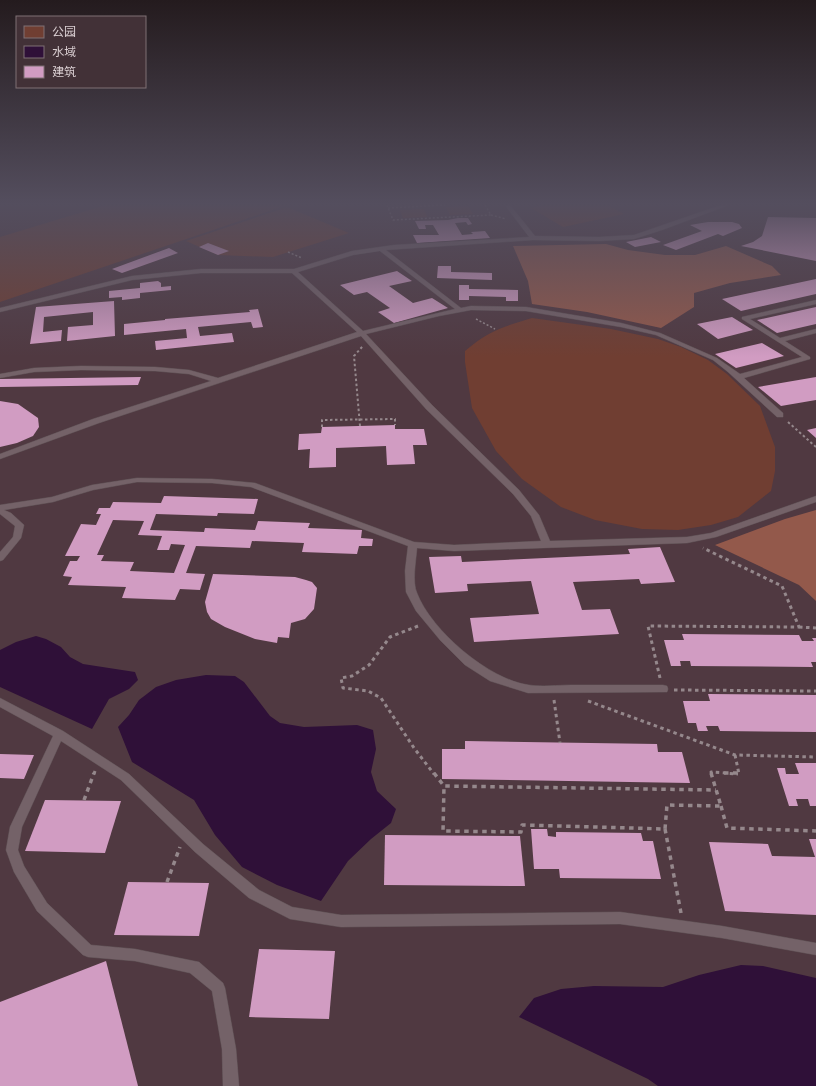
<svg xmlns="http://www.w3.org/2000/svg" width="816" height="1086" viewBox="0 0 816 1086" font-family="'IBM Plex Sans','Noto Sans SC',sans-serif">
<rect width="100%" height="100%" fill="#423137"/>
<!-- built -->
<rect fill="#503941" x="0" y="205" width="816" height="881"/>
<!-- green -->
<g fill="#703e32">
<path d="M106,205H287L0,302V237Z"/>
<path d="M545,205H607L624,214L563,227L531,208Z"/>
<path d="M468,206L473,214L450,215L446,207Z"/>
<path d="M287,207L349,233L273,257L218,255L186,241Z"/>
<path d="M424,209L427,217L403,218L400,210Z"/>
<path d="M532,318L611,329L658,339L681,347L708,360L727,374L760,406L775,447V471L771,491L738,517L711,525L678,530L642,529L595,520L561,507L522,479L496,451L472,408L465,362V351C489,330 503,327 532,318Z"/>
</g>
<!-- forest -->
<g fill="#93594b">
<path d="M606,244L628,250L665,255H695L726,246L772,266L781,275L730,283L694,293V307L661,328L587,312L532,304L528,281L513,246Z"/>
<path d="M816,510V601L799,585L715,545L785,519Z"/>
</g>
<!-- water -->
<g fill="#2f1038">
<path d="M36,636L46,639L61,647L70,657L83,664L135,672L138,680L129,689L109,699L92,729L0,687V650L16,642Z"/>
<path d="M206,675L235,676L244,682L270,716L280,723L304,727L357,725L373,730L376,749L371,772L377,791L396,809L391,823L371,839L348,861L321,901L277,885L242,867L215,835L194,800L132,762L118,727L129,715L139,700L156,687L176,680Z"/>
<path d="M741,965L763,966L816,978V1086H658L648,1079L519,1017L534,998L561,989L594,986L663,987L699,975Z"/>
</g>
<!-- building -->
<g fill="#d19cc2" fill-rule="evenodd">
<path d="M768,217L816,218V261L741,246L753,242L762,236Z"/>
<path d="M458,218H468L472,224L468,225L466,222L455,223L462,235L473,234L471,232L485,231L490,238L417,243L413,235H439L433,225H425L426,229H419L415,221L448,220Z"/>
<path d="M708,222H732L739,224L742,228L723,236L718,234L676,250L663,245L702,231L690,225Z"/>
<path d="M651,237L661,242L635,247L626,242Z"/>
<path d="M208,243L229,251L218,255L199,247Z"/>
<path d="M169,248L178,253L122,273L112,269Z"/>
<path d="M438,266H451V272L492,273V280L437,278Z"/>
<path d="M397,271L412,281L389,286L413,303L432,298L448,308L394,323L378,312L390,308L367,292L354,295L340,285Z"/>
<path d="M816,279V294L741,311L722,299Z"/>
<path d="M158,281L161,283V287L171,286V290L140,293V298L122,300V297L109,298V291L140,288V283Z"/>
<path d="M459,285H469V289L518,290V301H506V297L469,296V300H459Z"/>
<path d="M114,301L115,336L67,341L68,327L93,325V312L44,317L43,332L62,330L61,341L30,344L36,307Z"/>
<path d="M816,307V324L777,333L757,320Z"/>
<path d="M258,309L263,327L253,328L251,322L198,327L200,336L232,333L234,342L156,350L155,341L187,338L186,329L124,335V324L165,320V319L250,312L249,310Z"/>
<path d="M732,317L753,330L718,339L697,324Z"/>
<path d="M762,343L784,356L736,368L715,354Z"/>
<path d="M141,377L138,385L0,387V379Z"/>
<path d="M816,377V400L781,406L758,387Z"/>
<path d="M0,401L18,404L38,418L39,427L33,436L17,443L0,447Z"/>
<path d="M395,425V429H424L427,445H413L415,464L387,465L386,446L336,448V467L309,468L310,449L298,450L299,434L321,433L322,427Z"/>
<path d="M816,428V438L807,430Z"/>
<path d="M164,496L258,499L254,514L218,513L217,516L156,514L150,530L204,532L205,528L255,530L258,521L310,523L308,528L362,530L361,538L373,539L372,546H359L357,554L302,552L304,543L252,541L250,548L196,546L186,573L205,574L200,590L180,589L175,600L122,598L126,587L68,585L72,577L63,576L70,561H77L80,556H65L81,524L96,525L101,514H96L99,508H110L113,502L161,503ZM113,520L144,521L138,535L162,536L157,550H169L171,544L185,545L174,573L130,571L134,562L101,561L104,555H97Z"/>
<path d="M660,547L675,582L641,584L639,579L573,582L582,610L610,609L619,634L474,642L470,618L539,614L531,581L467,584L468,591L435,593L429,557L461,556L462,562L630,554L628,549Z"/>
<path d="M213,574L295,577L306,580L312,582L317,588L314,609L305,619L291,623L289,638L278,637L277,643L255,639L225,627L211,619L207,612L205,602Z"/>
<path d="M682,634L799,635L802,641H814L812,638H816V662H811L813,667L691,666L690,661H680L681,666H671L664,640H684Z"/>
<path d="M708,694L816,695V732L720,731L718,726H706L708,731H698L696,723H688L683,701H710Z"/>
<path d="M465,741L657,744L658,752H682L690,783L442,779V749H465Z"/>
<path d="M0,754L34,755L24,779L0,778Z"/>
<path d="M795,763H816V806H810L808,799H796L798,806H789L777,768H785L786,774H799Z"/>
<path d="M45,800L121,801L105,853L25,851Z"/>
<path d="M531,829H547L548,836L556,837V832L641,833L643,841H653L661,879L560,878L559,869H534Z"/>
<path d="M385,835L520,836L525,886L384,885Z"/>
<path d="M809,839H816V915L725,911L709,842L768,844L772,856L815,857Z"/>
<path d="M128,882L209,883L199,936L114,935Z"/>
<path d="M259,949L335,951L329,1019L249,1017Z"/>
<path d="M106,961L138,1086H0V1002Z"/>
</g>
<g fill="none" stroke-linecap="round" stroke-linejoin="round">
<!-- lane casing -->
<g stroke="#5e5054" stroke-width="1">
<g id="lane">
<path d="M505,205H510L535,236L599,237L634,235L721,205H729L662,230L634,239L599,241L533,240L386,250L461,308L471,306L526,307L621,323L660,333L717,358L740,374L802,357L742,319V317L816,300V304L750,319L780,338L816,329V333L785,341L810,357V359L744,378L783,413V417H777L728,372L713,360L656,335L621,327L526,311L471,310L439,316L366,334L432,405L519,490L539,515L550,541L687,537L711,533L816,496V502L716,537L687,543L454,551L417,548C416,561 412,582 417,593C431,630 489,680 529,685C542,687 558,685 571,685C602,685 632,685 663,685L667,686L668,689L667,692L528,693L490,681L465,665L440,640L416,611L406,592L405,571L408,546L251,487L212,483L137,482L93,490L53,502L4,510L11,513L24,525L21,538L3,560L0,561V552L13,537L15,526L0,514V505L52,497L92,485L137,478L212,479L255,483L414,542L454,545L541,541L531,516L513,494L426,409L361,336L99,423L0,459V454L93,419L211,381L189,374L155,371L81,370L34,372L0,378V374L34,368L81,366L155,367L189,370L218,378L357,332L292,273H201L132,280L0,312V308L132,276L201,269H294L352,251L394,245L529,237ZM380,251L455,309L363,331L298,272L353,255Z"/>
<path d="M0,698L63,731L129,774L203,844L259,890L292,907L341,915L620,912L722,926L816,943V955L722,938L620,924L341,927L290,919L249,898L195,852L121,780L61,741L22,827L18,850L24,866L47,903L91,945L135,949L194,961L199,962L223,983L225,988L236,1049L239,1086H223L222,1049L212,991L190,973L135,961L88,957L83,955L37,911L14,872L6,850L10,827L53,736L0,707Z"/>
</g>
</g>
<!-- path-far3 -->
<g stroke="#95888c" stroke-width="1.5" stroke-dasharray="2 2" stroke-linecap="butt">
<path d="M387,205L393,220L491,215L485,205"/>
<path d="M388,208L445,205"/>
<path d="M491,215L506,219"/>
<path d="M288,252L302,258"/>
<path d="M476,319L495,329"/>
<path d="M361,348L362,347"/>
</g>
<!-- path-far2 -->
<g stroke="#95888c" stroke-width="2" stroke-dasharray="2.5 2.5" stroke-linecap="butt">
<path d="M788,422L816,447"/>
<path d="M360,426L354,356L362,347"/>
<path d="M322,427V420L395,419V425"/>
</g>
<!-- path-far1 -->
<g stroke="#95888c" stroke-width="3" stroke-dasharray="3.5 3.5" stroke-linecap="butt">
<path d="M418,626L390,637L369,665L352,676L341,678L343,688L368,691L381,698L414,748L434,774"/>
<path d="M799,627L816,628"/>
<path d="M660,678L648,626L799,627L782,586L703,548"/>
<path d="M674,690L816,691"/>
<path d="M554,700L560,743"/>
<path d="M588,701L735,755L816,757"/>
<path d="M735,755L739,774"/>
<path d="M94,774L95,771"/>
<path d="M712,774L711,772L738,774"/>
</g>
<!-- path -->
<g stroke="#95888c" stroke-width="3.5" stroke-dasharray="4.5 4.5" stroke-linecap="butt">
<path d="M434,773L444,786"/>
<path d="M711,773L721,806L667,805L665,829L522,825L521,832L443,831L444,786L716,790"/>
<path d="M724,773H739"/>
<path d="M84,800L94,773"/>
<path d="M721,806L727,828L816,831"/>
<path d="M665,829L681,913"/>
<path d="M167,882L180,847"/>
</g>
<!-- lane -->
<use href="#lane" fill="#746268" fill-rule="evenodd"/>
</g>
<!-- sky -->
<linearGradient id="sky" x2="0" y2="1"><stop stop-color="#241b1e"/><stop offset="0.57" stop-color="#544e5e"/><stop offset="1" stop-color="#544e5e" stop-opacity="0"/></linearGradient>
<rect width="816" height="357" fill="url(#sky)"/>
<!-- legend -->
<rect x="16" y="16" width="130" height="72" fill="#423137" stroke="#7f7175"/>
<rect x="24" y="26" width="20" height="12" fill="#703e32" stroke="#7f7175"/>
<text x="52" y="36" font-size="12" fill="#dbd0d3">公园</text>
<rect x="24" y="46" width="20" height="12" fill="#2f1038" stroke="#7f7175"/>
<text x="52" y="56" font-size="12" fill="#dbd0d3">水域</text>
<rect x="24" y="66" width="20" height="12" fill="#d19cc2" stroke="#7f7175"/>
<text x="52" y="76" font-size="12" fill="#dbd0d3">建筑</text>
</svg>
